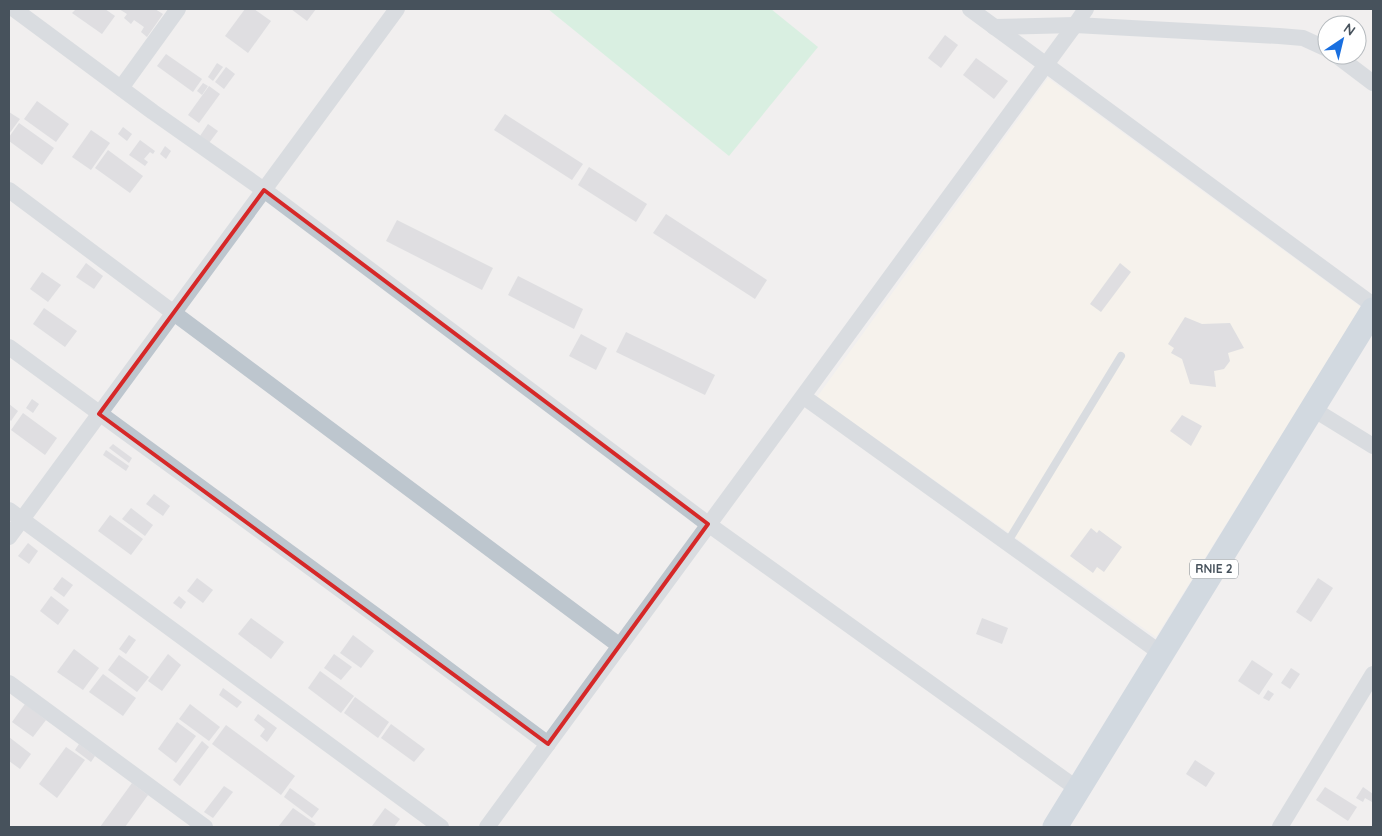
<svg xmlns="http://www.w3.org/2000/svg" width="1382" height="836" viewBox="0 0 1382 836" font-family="Quicksand,sans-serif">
<rect width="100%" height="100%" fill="#f1efef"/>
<!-- commercial -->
<path fill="#fcf6e8" d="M1048,78L1361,307L1156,637L817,397Z"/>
<!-- green -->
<path fill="#bdefd1" d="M548,9H771L818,47L729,156Z"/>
<!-- building -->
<g fill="#c9cbd1">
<path d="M76,9H105L115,16L102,34L72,13Z"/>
<path d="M119,9H155L163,14L147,37L141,32L144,27L134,20L131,24L124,18L127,14Z"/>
<path d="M245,9H254L271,21L248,53L225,36Z"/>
<path d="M291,9H316L307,21Z"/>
<path d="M945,35L958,45L941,68L928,58Z"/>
<path d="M166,54L202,79L193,92L157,66Z"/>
<path d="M976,58L1008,81L994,99L963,75Z"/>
<path d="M217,63L223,67L213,81L208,77Z"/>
<path d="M226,67L235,74L224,89L215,82Z"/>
<path d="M203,83L208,86L202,95L197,91Z"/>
<path d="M209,86L220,94L199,123L188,115Z"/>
<path d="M37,101L69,124L56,142L24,119Z"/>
<path d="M9,112L20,119L9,134Z"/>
<path d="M505,114L583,164L572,180L494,130Z"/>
<path d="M19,123L54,148L42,165L9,141V137Z"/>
<path d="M208,124L218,131L209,143L200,136Z"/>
<path d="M123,127L132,134L127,141L118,134Z"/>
<path d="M91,130L110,143L91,170L72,157Z"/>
<path d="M140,140L155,151L153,154L150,152L144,159L148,162L145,166L129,155Z"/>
<path d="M165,146L171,151L166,159L160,154Z"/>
<path d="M108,150L143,176L130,193L95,168Z"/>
<path d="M589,167L647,204L636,222L578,185Z"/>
<path d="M666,214L767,280L755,299L653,233Z"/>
<path d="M397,220L493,268L482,290L386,241Z"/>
<path d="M86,263L103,276L94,289L76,277Z"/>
<path d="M1120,263L1131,272L1101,312L1090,304Z"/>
<path d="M42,272L61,285L48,302L30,289Z"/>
<path d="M518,276L583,309L574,329L508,295Z"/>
<path d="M44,308L77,331L65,347L33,324Z"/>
<path d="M1185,317L1202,324L1230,323L1244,348L1228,353L1230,361L1224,369L1214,371L1216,387L1190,384L1182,359L1171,353L1174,348L1168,344Z"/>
<path d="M626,332L715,375L705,395L616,352Z"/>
<path d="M581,334L607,348L596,370L569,356Z"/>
<path d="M32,399L39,404L33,413L26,408Z"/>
<path d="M9,404L18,411L11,421L9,419Z"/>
<path d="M23,413L57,438L45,455L11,430Z"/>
<path d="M1182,415L1202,426L1191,446L1170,431Z"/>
<path d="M113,444L132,458L129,463L109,448Z"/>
<path d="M106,450L129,466L126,471L103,455Z"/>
<path d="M154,494L170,506L163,516L146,504Z"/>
<path d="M131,508L153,525L145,536L122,519Z"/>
<path d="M110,515L143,539L131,555L98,531Z"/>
<path d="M1091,528L1097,533L1099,530L1122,547L1104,572L1097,567L1093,573L1070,556Z"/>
<path d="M28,543L38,551L29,564L18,556Z"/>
<path d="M62,577L73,585L64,597L53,589Z"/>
<path d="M197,578L213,590L203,603L187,591Z"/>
<path d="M1318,578L1333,588L1311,622L1296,612Z"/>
<path d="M51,596L69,610L58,625L40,611Z"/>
<path d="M179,596L186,602L181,609L173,603Z"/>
<path d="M251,618L284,642L271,659L238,634Z"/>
<path d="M982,618L1008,628L1002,644L976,634Z"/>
<path d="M129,635L136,640L126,654L119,649Z"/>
<path d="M353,635L374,651L361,668L340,653Z"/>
<path d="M74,649L99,668L83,690L57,672Z"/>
<path d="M168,654L181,665L162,691L148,681Z"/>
<path d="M334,654L352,667L341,680L324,668Z"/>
<path d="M119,655L149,677L137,692L108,670Z"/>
<path d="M1252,660L1273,674L1259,695L1238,681Z"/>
<path d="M1291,668L1300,674L1290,689L1281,683Z"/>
<path d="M320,671L354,696L341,713L308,688Z"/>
<path d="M103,674L136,698L123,716L89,692Z"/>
<path d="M223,688L242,702L237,708L219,695Z"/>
<path d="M1268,690L1274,694L1269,701L1263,698Z"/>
<path d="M355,697L389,722L378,738L344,713Z"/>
<path d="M25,704L46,720L33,737L12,722Z"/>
<path d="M190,704L220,727L209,741L179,719Z"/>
<path d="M258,714L277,728L267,742L260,736L265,729L254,720Z"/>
<path d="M177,722L196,736L176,763L158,749Z"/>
<path d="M391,724L425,749L414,762L381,738Z"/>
<path d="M226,725L295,776L281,795L212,744Z"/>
<path d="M9,737L31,754L20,769L9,761Z"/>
<path d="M202,741L209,747L180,786L173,780Z"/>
<path d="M79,744L95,756L91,762L75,750Z"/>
<path d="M66,747L85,760L57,798L39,784Z"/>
<path d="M1195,760L1215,773L1206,787L1186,774Z"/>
<path d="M132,783L148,795L125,827H100Z"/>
<path d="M224,786L233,792L213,818L204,812Z"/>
<path d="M1325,787L1357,807L1348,821L1316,800Z"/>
<path d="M1363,787L1373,794L1372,802L1365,798L1363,802L1356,798Z"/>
<path d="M290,788L319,809L312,818L284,797Z"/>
<path d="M293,808L316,824L313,827H278Z"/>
<path d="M385,808L400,819L394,827H373L372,826Z"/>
</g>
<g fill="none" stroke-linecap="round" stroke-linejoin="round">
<!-- service -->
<path stroke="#bdc6ce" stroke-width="8" d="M1007,543L1121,356"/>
<!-- minor -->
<g stroke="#bdc6ce" stroke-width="16">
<path d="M14,9L153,112L264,190L708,524L1079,790"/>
<path d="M970,9L1373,305"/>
<path d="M994,27L1075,25L1279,36L1303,38L1327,49"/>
<path d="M1336,55L1373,83"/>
<path d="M121,88L178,9"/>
<path d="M9,190L620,646"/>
<path d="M9,347L386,623L548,744"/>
<path d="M804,397L1162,654"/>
<path d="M1313,409L1373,446"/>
<path d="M9,510L441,827"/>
<path d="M9,537L397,9"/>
<path d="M9,683L205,827"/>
<path d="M487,827L1075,25L1086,9"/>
<path d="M1280,827L1373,674"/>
</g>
<!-- primary -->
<path stroke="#aebece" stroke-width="25" d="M1055,827L1373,310"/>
</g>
<!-- marked area -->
<path d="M0 0H1382V836H0ZM264,190L708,524L548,744L99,414Z" fill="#f1efef" fill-opacity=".55" fill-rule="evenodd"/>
<path fill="none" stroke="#d62828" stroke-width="4" stroke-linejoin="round" d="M264,190L708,524L548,744L99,414Z"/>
<g text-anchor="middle" stroke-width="4" stroke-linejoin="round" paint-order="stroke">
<!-- shield labels -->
<rect fill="#fff" stroke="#7e868d" stroke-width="1" x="1190" y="559.5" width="48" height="19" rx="4"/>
<g font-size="12" font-weight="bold" fill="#47525c">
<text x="1214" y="573">RNIE 2</text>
</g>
</g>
<!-- border -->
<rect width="1382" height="836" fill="none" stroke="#47525c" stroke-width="20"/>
<!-- north arrow -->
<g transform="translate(1342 40) rotate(35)"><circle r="24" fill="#ffffff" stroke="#b5babe"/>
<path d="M0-4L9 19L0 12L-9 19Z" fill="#196fe0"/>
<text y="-8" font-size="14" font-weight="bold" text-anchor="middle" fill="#47525c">N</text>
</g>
</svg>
